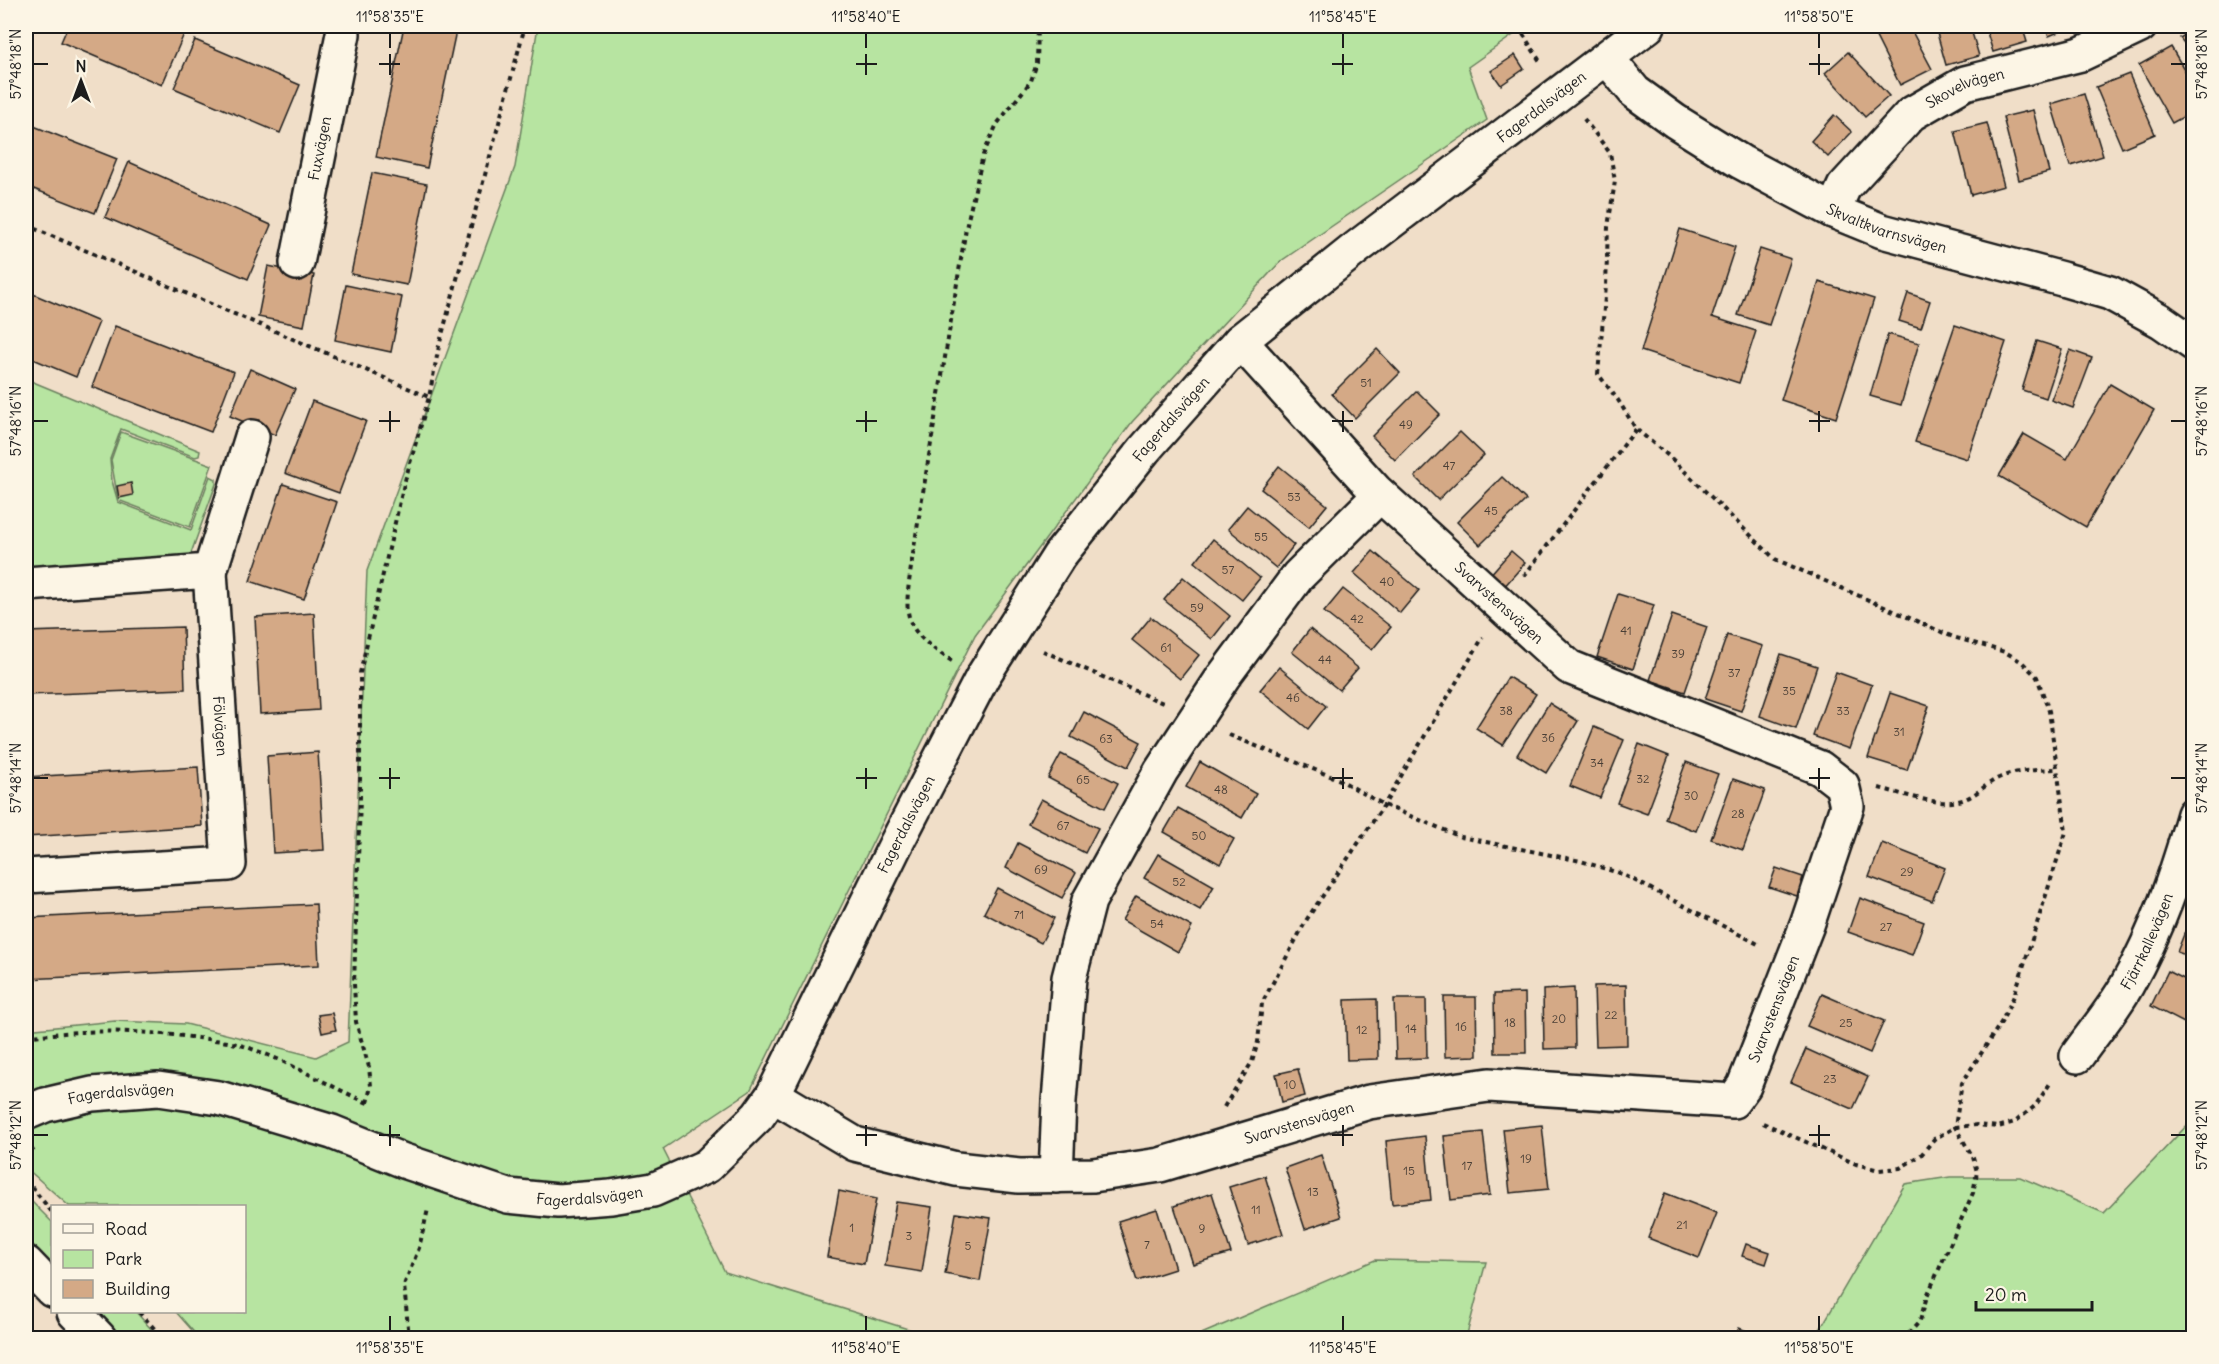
<svg xmlns="http://www.w3.org/2000/svg" width="2219" height="1364" viewBox="0 0 2219 1364" font-family="Delius,sans-serif">
<rect width="100%" height="100%" fill="#f0dec8"/>
<filter id="ink" filterUnits="userSpaceOnUse"><feTurbulence type="fractalNoise" baseFrequency=".0167" numOctaves="2"/><feDisplacementMap in="SourceGraphic" scale="12" xChannelSelector="R" yChannelSelector="G"/><feConvolveMatrix kernelMatrix="1 2 1 2 8 2 1 2 1" color-interpolation-filters="sRGB"/></filter>
<g filter="url(#ink)">
<!-- green -->
<g fill="#b7e4a1" stroke="#6a805e" stroke-width="1.5">
<path d="M538,26H1526L1468,67L1487,120L1281,261L1132,422L975,635L750,1091L663,1149L725,1272L937,1338H199L176,1312H244V1206H69L26,1168V1030L115,1021L186,1024L316,1057L348,1042L367,571L515,167Z"/>
<path d="M26,379L200,451L199,456L195,457L121,429L110,459L112,481L118,502L191,530L210,476L216,479V484L190,556L26,570Z"/>
<path d="M121,432L212,465L190,527L118,500L111,460Z"/>
<path d="M2193,1119V1338H1815L1905,1184L1950,1177H2020L2104,1213Z"/>
<path d="M26,1196L52,1222V1264L26,1238Z"/>
<path d="M1375,1260L1486,1262L1466,1338H1192Z"/>
<path d="M98,1312H136L159,1338H123Z"/>
</g>
<!-- building -->
<g fill="#d4a986" stroke="#1c1c1c" stroke-width="1.5">
<path d="M68,26H164L184,34L162,85L61,42Z"/>
<path d="M404,26H457L427,168L376,157Z"/>
<path d="M1884,26H1909L1932,69L1900,85L1873,31Z"/>
<path d="M1935,26H1970L1979,56L1946,65Z"/>
<path d="M1985,26H2022L2027,42L1993,52Z"/>
<path d="M2044,26H2073L2049,36Z"/>
<path d="M2194,29V56L2180,38Z"/>
<path d="M195,40L300,85L280,133L174,88Z"/>
<path d="M2171,47L2194,86V111L2172,123L2139,65Z"/>
<path d="M1848,52L1889,96L1865,117L1825,73Z"/>
<path d="M1515,55L1524,69L1501,85L1491,71Z"/>
<path d="M2129,74L2155,134L2122,148L2096,87Z"/>
<path d="M2084,94L2103,156L2070,166L2051,104Z"/>
<path d="M2033,110L2049,172L2019,180L2003,117Z"/>
<path d="M1834,115L1852,132L1828,157L1811,141Z"/>
<path d="M26,123L117,159L95,213L26,186Z"/>
<path d="M1987,123L2004,186L1971,195L1955,131Z"/>
<path d="M129,162L271,225L248,279L105,217Z"/>
<path d="M372,173L427,184L407,285L351,274Z"/>
<path d="M1680,229L1735,247L1712,317L1756,331L1739,383L1641,351Z"/>
<path d="M1760,249L1791,259L1769,325L1738,315Z"/>
<path d="M268,266L314,275L304,326L258,317Z"/>
<path d="M1819,282L1874,299L1836,418L1781,400Z"/>
<path d="M346,285L402,297L391,352L335,340Z"/>
<path d="M26,291L99,322L76,377L26,356Z"/>
<path d="M1908,293L1930,301L1921,328L1899,321Z"/>
<path d="M1955,325L2006,342L1967,459L1915,442Z"/>
<path d="M115,326L234,372L211,432L92,387Z"/>
<path d="M1888,334L1919,343L1901,405L1870,396Z"/>
<path d="M2037,341L2062,349L2046,398L2022,390Z"/>
<path d="M1377,349L1400,373L1355,418L1332,394Z"/>
<path d="M2070,350L2092,358L2073,408L2051,400Z"/>
<path d="M250,369L295,389L275,435L230,416Z"/>
<path d="M2110,384L2154,410L2086,527L1999,476L2024,434L2067,459Z"/>
<path d="M1417,391L1440,414L1395,460L1372,436Z"/>
<path d="M312,401L366,421L339,493L285,473Z"/>
<path d="M1460,432L1484,455L1438,500L1415,477Z"/>
<path d="M1279,466L1327,505L1309,527L1261,489Z"/>
<path d="M1502,477L1526,500L1480,545L1457,522Z"/>
<path d="M131,483L133,495L119,498L117,486Z"/>
<path d="M283,484L337,502L304,599L250,581Z"/>
<path d="M1247,506L1294,545L1276,568L1228,529Z"/>
<path d="M1213,539L1260,578L1242,600L1195,562Z"/>
<path d="M1373,551L1419,590L1400,613L1354,573Z"/>
<path d="M1511,551L1525,563L1503,588L1489,576Z"/>
<path d="M1183,577L1230,616L1212,639L1164,600Z"/>
<path d="M1343,589L1391,627L1372,650L1324,612Z"/>
<path d="M1618,594L1654,605L1633,669L1597,657Z"/>
<path d="M314,613L319,710L260,714L255,617Z"/>
<path d="M1672,615L1707,627L1685,692L1650,680Z"/>
<path d="M1151,617L1199,655L1180,679L1132,640Z"/>
<path d="M183,627L185,689L26,695V632Z"/>
<path d="M1310,629L1358,668L1339,690L1292,652Z"/>
<path d="M1727,635L1763,646L1741,711L1705,699Z"/>
<path d="M1781,654L1817,666L1796,729L1760,716Z"/>
<path d="M1279,667L1326,706L1308,729L1260,690Z"/>
<path d="M1836,672L1872,685L1849,749L1813,736Z"/>
<path d="M1508,677L1536,694L1503,745L1476,728Z"/>
<path d="M1890,693L1929,706L1907,770L1868,758Z"/>
<path d="M1549,703L1578,721L1546,773L1517,755Z"/>
<path d="M1084,712L1141,742L1128,767L1071,737Z"/>
<path d="M1594,727L1624,740L1600,798L1570,786Z"/>
<path d="M1639,744L1669,756L1647,814L1617,803Z"/>
<path d="M318,752L324,850L273,853L267,756Z"/>
<path d="M1061,754L1118,783L1105,808L1048,778Z"/>
<path d="M1200,762L1256,794L1242,818L1186,787Z"/>
<path d="M1686,762L1718,774L1696,831L1665,819Z"/>
<path d="M198,767L202,826L26,837V777Z"/>
<path d="M1733,779L1765,790L1743,850L1711,839Z"/>
<path d="M1041,799L1098,828L1085,853L1028,824Z"/>
<path d="M1178,808L1234,839L1220,864L1164,832Z"/>
<path d="M1018,843L1076,873L1062,898L1006,868Z"/>
<path d="M1882,843L1945,868L1932,901L1869,877Z"/>
<path d="M1158,854L1214,886L1200,910L1144,878Z"/>
<path d="M1776,868L1803,877L1797,896L1769,887Z"/>
<path d="M997,888L1054,918L1041,943L984,913Z"/>
<path d="M1136,896L1192,927L1178,952L1122,920Z"/>
<path d="M1860,898L1924,922L1912,955L1848,932Z"/>
<path d="M316,904L319,965L26,979V918Z"/>
<path d="M2192,914L2194,915V958L2177,952Z"/>
<path d="M2168,971L2194,984V1028L2151,1006Z"/>
<path d="M1626,985L1627,1045L1596,1046L1594,986Z"/>
<path d="M1574,988L1575,1048L1544,1049L1543,990Z"/>
<path d="M1525,993L1526,1053H1495L1494,994Z"/>
<path d="M1822,994L1884,1021L1870,1053L1807,1026Z"/>
<path d="M1444,997H1476L1477,1056L1445,1057Z"/>
<path d="M1377,999L1378,1059L1347,1060L1345,1000Z"/>
<path d="M1394,999H1426L1427,1058L1396,1059Z"/>
<path d="M332,1013L336,1030L322,1033L318,1015Z"/>
<path d="M1806,1049L1868,1077L1853,1109L1791,1082Z"/>
<path d="M1298,1069L1305,1096L1282,1102L1276,1074Z"/>
<path d="M1542,1125L1549,1189L1510,1193L1503,1129Z"/>
<path d="M1483,1132L1490,1195L1451,1200L1444,1136Z"/>
<path d="M1425,1136L1431,1200L1392,1204L1386,1141Z"/>
<path d="M1321,1155L1341,1217L1305,1229L1285,1168Z"/>
<path d="M1265,1176L1283,1234L1248,1245L1229,1187Z"/>
<path d="M839,1191L876,1199L864,1264L827,1257Z"/>
<path d="M1212,1193L1231,1253L1193,1264L1174,1206Z"/>
<path d="M1665,1193L1717,1213L1699,1258L1648,1238Z"/>
<path d="M896,1202L932,1207L922,1272L885,1266Z"/>
<path d="M1157,1209L1175,1269L1137,1281L1118,1221Z"/>
<path d="M956,1213L991,1218L980,1281L945,1274Z"/>
<path d="M1746,1244L1770,1252L1766,1264L1742,1256Z"/>
<path d="M1739,1328L1765,1338H1734Z"/>
</g>
<g fill="none" stroke-linecap="round" stroke-linejoin="round">
<!-- minor casing -->
<g stroke="#1c1c1c" stroke-width="38">
<g id="minor">
<path id="s1" d="M1607,58L1635,92L1675,121L1741,162L1833,211L1882,231L2062,279L2110,293L2161,321L2194,344"/>
<path id="s2" d="M1833,211L1844,187L1911,114L1965,83L2081,54L2140,26"/>
<path id="s3" d="M297,263L343,34"/>
<path d="M210,571L252,437"/>
<path id="s4" d="M26,584L210,571L229,864L26,876"/>
<path id="s5" d="M2077,1056C2093,1033 2113,1010 2127,985C2158,930 2177,873 2194,814"/>
<path id="s6" d="M773,1095L855,1144L956,1169L1019,1176L1093,1175L1160,1165L1369,1102L1489,1085L1733,1101L1744,1086L1807,925L1847,806L1842,785L1820,768L1569,667L1376,491L1240,341"/>
<path id="s7" d="M26,1113L45,1105L92,1094L158,1089L219,1098L332,1132L404,1161L508,1196L558,1201L611,1197L653,1190L707,1166L758,1116L773,1095L895,846L983,676L1059,556L1144,450L1240,341L1355,249L1648,26"/>
<path d="M1056,1176L1059,1101L1069,978L1089,901L1161,771L1223,677L1298,576L1380,495"/>
<path d="M26,1263L52,1290"/>
<path d="M74,1312L99,1338"/>
</g>
</g>
<!-- path -->
<g stroke="#1c1c1c" stroke-width="4" stroke-dasharray="4.5 4.5" stroke-linecap="butt">
<path d="M1518,26L1541,63"/>
<path d="M1584,119L1610,153L1615,181L1608,227L1606,286L1598,374L1618,400L1636,429L1671,458L1775,559L1953,637L2005,652L2022,662L2037,677L2049,711L2066,832L2014,996L2002,1021L1962,1083L1955,1127L1973,1157L1977,1172L1973,1193L1927,1296L1920,1321L1905,1338"/>
<path d="M26,225L429,397"/>
<path d="M1524,576L1636,429"/>
<path d="M1043,651L1163,703"/>
<path d="M952,661C901,628 904,618 912,560L966,228L983,155L997,124L1031,81L1037,63L1038,26"/>
<path d="M1229,735L1340,780L1384,805L1461,837L1581,861L1622,874L1760,945"/>
<path d="M1879,788C1899,793 1932,804 1952,802C1975,800 1983,784 2001,777C2018,770 2038,770 2056,769"/>
<path d="M26,1037C83,1029 141,1030 198,1038C216,1040 235,1042 252,1049C292,1063 329,1086 368,1103"/>
<path d="M367,1103L371,1086L369,1067L356,1022L354,984L360,798V673L404,484L429,397L439,346L525,26"/>
<path d="M1224,1107L1252,1062L1258,1042L1262,1003L1307,919L1384,805L1483,637"/>
<path d="M1763,1123L1856,1164L1879,1170L1900,1168L1921,1155L1934,1139L1955,1127L1977,1125L1998,1127L2015,1122L2035,1106L2051,1082"/>
<path d="M26,1156L34,1149"/>
<path d="M26,1180L52,1212"/>
<path d="M139,1312L163,1338"/>
<path d="M409,1338L404,1285L419,1248L428,1209"/>
</g>
<!-- minor -->
<use href="#minor" stroke="#fcf5e5" stroke-width="33"/>
</g>
</g>
<!-- ticks -->
<path fill="none" stroke="#1c1c1c" stroke-width="2" d="M390,33V48M866,33V48M1343,33V48M1819,33V48M390,54V75M866,54V75M1343,54V75M1819,54V75M33,64H48M379,64H400M856,64H877M1332,64H1353M1809,64H1830M2171,64H2186M390,411V432M866,411V432M1343,411V432M1819,411V432M33,421H48M379,421H400M856,421H877M1332,421H1353M1809,421H1830M2171,421H2186M390,768V789M866,768V789M1343,768V789M1819,768V789M33,778H48M379,778H400M856,778H877M1332,778H1353M1809,778H1830M2171,778H2186M390,1125V1146M866,1125V1146M1343,1125V1146M1819,1125V1146M33,1135H48M379,1135H400M856,1135H877M1332,1135H1353M1809,1135H1830M2171,1135H2186M390,1316V1331M866,1316V1331M1343,1316V1331M1819,1316V1331"/>
<g text-anchor="middle" stroke-width="6" stroke-linejoin="round" paint-order="stroke">
<!-- number labels -->
<g font-size="12" fill="#4a3f36">
<text x="1366" y="387">51</text>
<text x="1406" y="429">49</text>
<text x="1449" y="470">47</text>
<text x="1294" y="501">53</text>
<text x="1491" y="515">45</text>
<text x="1261" y="541">55</text>
<text x="1228" y="574">57</text>
<text x="1387" y="586">40</text>
<text x="1197" y="612">59</text>
<text x="1357" y="623">42</text>
<text x="1626" y="635">41</text>
<text x="1166" y="652">61</text>
<text x="1678" y="658">39</text>
<text x="1325" y="664">44</text>
<text x="1734" y="677">37</text>
<text x="1789" y="695">35</text>
<text x="1293" y="702">46</text>
<text x="1506" y="715">38</text>
<text x="1843" y="715">33</text>
<text x="1899" y="736">31</text>
<text x="1548" y="742">36</text>
<text x="1106" y="743">63</text>
<text x="1597" y="767">34</text>
<text x="1643" y="783">32</text>
<text x="1083" y="784">65</text>
<text x="1221" y="794">48</text>
<text x="1691" y="800">30</text>
<text x="1738" y="818">28</text>
<text x="1063" y="830">67</text>
<text x="1199" y="840">50</text>
<text x="1041" y="874">69</text>
<text x="1907" y="876">29</text>
<text x="1179" y="886">52</text>
<text x="1019" y="919">71</text>
<text x="1157" y="928">54</text>
<text x="1886" y="931">27</text>
<text x="1611" y="1019">22</text>
<text x="1559" y="1023">20</text>
<text x="1510" y="1027">18</text>
<text x="1846" y="1027">25</text>
<text x="1461" y="1031">16</text>
<text x="1411" y="1033">14</text>
<text x="1362" y="1034">12</text>
<text x="1830" y="1083">23</text>
<text x="1290" y="1089">10</text>
<text x="1526" y="1163">19</text>
<text x="1467" y="1170">17</text>
<text x="1409" y="1175">15</text>
<text x="1313" y="1196">13</text>
<text x="1256" y="1214">11</text>
<text x="1682" y="1229">21</text>
<text x="852" y="1232">1</text>
<text x="1202" y="1233">9</text>
<text x="909" y="1240">3</text>
<text x="1147" y="1249">7</text>
<text x="968" y="1250">5</text>
</g>
<!-- street labels -->
<g font-size="15" fill="#1c1c1c" stroke="#fcf5e5">
<text dy="5" stroke="none"><textPath href="#s2" startOffset="186">Skovelvägen</textPath></text>
<text dy="5" stroke="none"><textPath href="#s7" startOffset="2078">Fagerdalsvägen</textPath></text>
<text dy="5" stroke="none"><textPath href="#s3" startOffset="117">Fuxvägen</textPath></text>
<text dy="5" stroke="none"><textPath href="#s1" startOffset="332">Skvaltkvarnsvägen</textPath></text>
<text dy="5" stroke="none"><textPath href="#s7" startOffset="1592">Fagerdalsvägen</textPath></text>
<text transform="translate(1499 603) rotate(42)" y="5">Svarvstensvägen</text>
<text dy="5" stroke="none"><textPath href="#s4" startOffset="340">Fölvägen</textPath></text>
<text dy="5" stroke="none"><textPath href="#s7" startOffset="1106">Fagerdalsvägen</textPath></text>
<text dy="5" stroke="none"><textPath href="#s5" startOffset="135">Fjärrkallevägen</textPath></text>
<text dy="5" stroke="none"><textPath href="#s6" startOffset="1090">Svarvstensvägen</textPath></text>
<text dy="5" stroke="none"><textPath href="#s7" startOffset="98">Fagerdalsvägen</textPath></text>
<text dy="5" stroke="none"><textPath href="#s6" startOffset="550">Svarvstensvägen</textPath></text>
<text dy="5" stroke="none"><textPath href="#s7" startOffset="584">Fagerdalsvägen</textPath></text>
</g>
</g>
<!-- margin -->
<rect width="2219" height="1364" fill="none" stroke="#fcf5e5" stroke-width="66"/>
<!-- legend -->
<rect x="51" y="1205" width="195" height="108" fill="#fcf5e5" stroke="#a29e95" stroke-width="1.5"/>
<rect x="63" y="1224" width="30" height="9" fill="#fcf5e5" stroke="#a29e95" stroke-width="1.5"/>
<text x="105" y="1235" font-size="18" fill="#1c1c1c">Road</text>
<rect x="63" y="1250" width="30" height="18" fill="#b7e4a1" stroke="#a29e95" stroke-width="1.5"/>
<text x="105" y="1265" font-size="18" fill="#1c1c1c">Park</text>
<rect x="63" y="1280" width="30" height="18" fill="#d4a986" stroke="#a29e95" stroke-width="1.5"/>
<text x="105" y="1295" font-size="18" fill="#1c1c1c">Building</text>
<!-- north arrow -->
<g transform="translate(81 81)" stroke="#fcf5e5" stroke-width="4.5" paint-order="stroke">
<path d="M0-4.5L10 22L0 15L-10 22Z" fill="#1c1c1c"/>
<text y="-9" font-size="16" font-weight="bold" text-anchor="middle" fill="#1c1c1c">N</text>
</g>
<!-- scale -->
<path d="M1976 1301v9h116v-9" fill="none" stroke="#1c1c1c" stroke-width="3"/>
<text x="1985" y="1301" font-size="18" fill="#1c1c1c" stroke="#fcf5e5" stroke-width="4.5" paint-order="stroke">20 m</text>
<rect x="33" y="33" width="2153" height="1298" fill="none" stroke="#1c1c1c" stroke-width="2"/>
<g font-size="15" text-anchor="middle" fill="#1c1c1c">
<text x="390" y="22">11°58'35"E</text>
<text x="866" y="22">11°58'40"E</text>
<text x="1343" y="22">11°58'45"E</text>
<text x="1819" y="22">11°58'50"E</text>
<text transform="translate(16 64) rotate(-90)" y="5">57°48'18"N</text>
<text transform="translate(2202 64) rotate(-90)" y="5">57°48'18"N</text>
<text transform="translate(16 421) rotate(-90)" y="5">57°48'16"N</text>
<text transform="translate(2202 421) rotate(-90)" y="5">57°48'16"N</text>
<text transform="translate(16 778) rotate(-90)" y="5">57°48'14"N</text>
<text transform="translate(2202 778) rotate(-90)" y="5">57°48'14"N</text>
<text transform="translate(16 1135) rotate(-90)" y="5">57°48'12"N</text>
<text transform="translate(2202 1135) rotate(-90)" y="5">57°48'12"N</text>
<text x="390" y="1353">11°58'35"E</text>
<text x="866" y="1353">11°58'40"E</text>
<text x="1343" y="1353">11°58'45"E</text>
<text x="1819" y="1353">11°58'50"E</text>
</g>
</svg>
